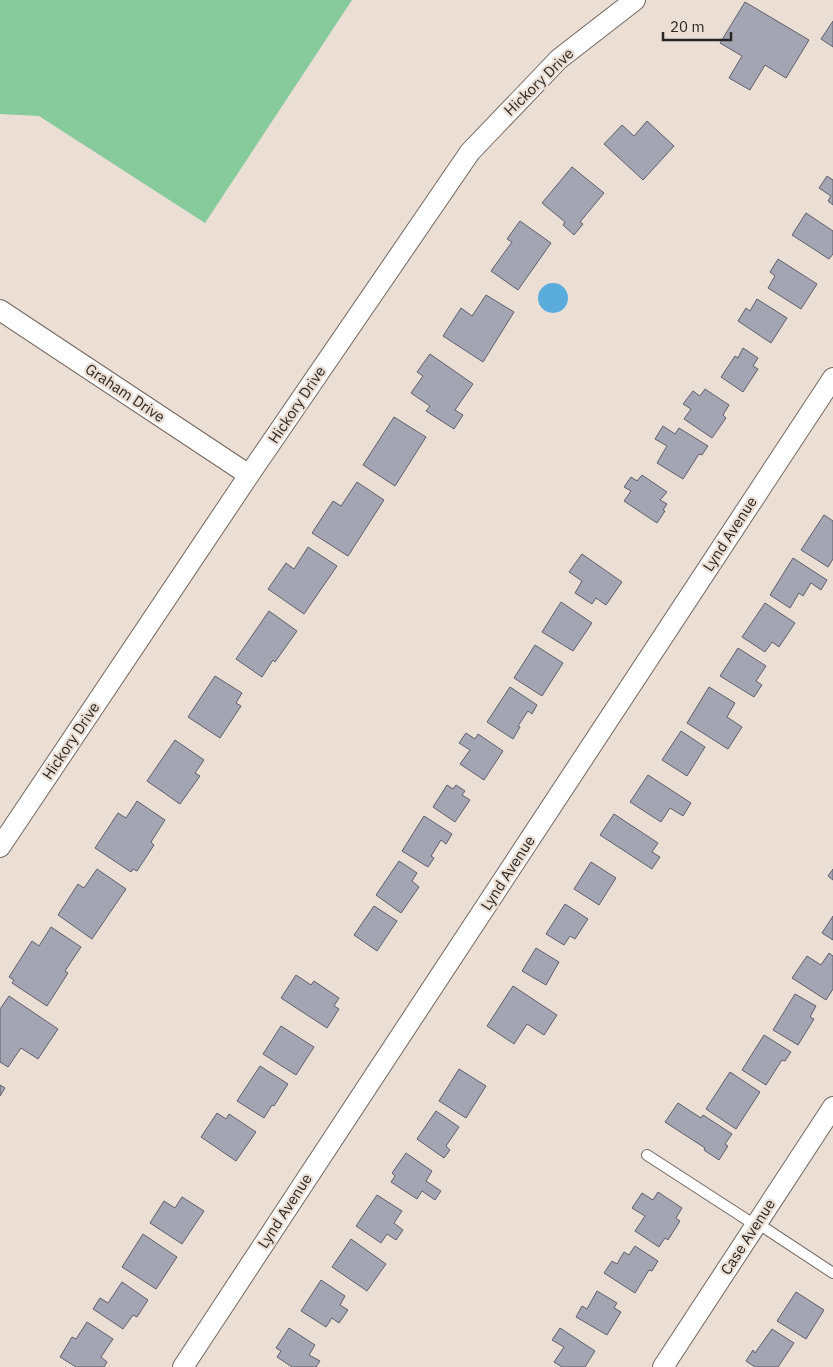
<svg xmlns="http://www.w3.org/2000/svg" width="833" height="1367" viewBox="0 0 833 1367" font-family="'IBM Plex Sans',sans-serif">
<rect width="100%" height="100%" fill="#eaded5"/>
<!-- green -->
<path fill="#87ca9b" d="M0,0H352L205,223L39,116L0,114Z"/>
<!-- water -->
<circle fill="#5aacdc" cx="553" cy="298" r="15"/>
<!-- building -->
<g fill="#a4a5b2" stroke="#5e5f6b">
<path d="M745,2L809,40L786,78L765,65L750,90L729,78L742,56L720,43Z"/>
<path d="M833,21V47L821,39Z"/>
<path d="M647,121L674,146L643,180L604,144L622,125L634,136Z"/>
<path d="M572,167L604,193L580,222L583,224L574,235L563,225L565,222L542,203Z"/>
<path d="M827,176L833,180V205L828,201L831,196L819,188Z"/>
<path d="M806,213L833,231V254L829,259L792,235Z"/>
<path d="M520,221L551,243L518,290L491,271L512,242L507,239Z"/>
<path d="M778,259L817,284L801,309L768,288L775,276L770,272Z"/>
<path d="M486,295L514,312L483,362L443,336L461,308L472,316Z"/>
<path d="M757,299L787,318L771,343L738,321L746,308L750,311Z"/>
<path d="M743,348L758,358L753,366L758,369L743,392L721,377L735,356L738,358Z"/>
<path d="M430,354L473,384L455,410L463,415L454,429L426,411L430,406L411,393L423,376L417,372Z"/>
<path d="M705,389L729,405L723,415L726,418L712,438L684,419L691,409L683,404L693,391L700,396Z"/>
<path d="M394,417L426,437L395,486L363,465Z"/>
<path d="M663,426L675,434L679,428L708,446L702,455L699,454L683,479L657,463L667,446L655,439Z"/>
<path d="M642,475L667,492L660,500L667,504L663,510L665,511L657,523L624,501L631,491L624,487L631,477L637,481Z"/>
<path d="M357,482L384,500L348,556L312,533L333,501L341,506Z"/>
<path d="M824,515L833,521V559L828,567L801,550Z"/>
<path d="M308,547L337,566L304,614L268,589L286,563L294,569Z"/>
<path d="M582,554L622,582L606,605L596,598L592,604L575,593L582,581L569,572Z"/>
<path d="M793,558L827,580L821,590L811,583L803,596L799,593L790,608L770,595Z"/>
<path d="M561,602L592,623L573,651L542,632Z"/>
<path d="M765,603L795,623L779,647L772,642L765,652L742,637Z"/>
<path d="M269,611L297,631L275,662L273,660L262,677L236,659Z"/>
<path d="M535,645L563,663L542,696L514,678Z"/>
<path d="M738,648L766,666L756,681L762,685L754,697L720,676Z"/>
<path d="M215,676L242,693L236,703L241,706L220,738L188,717Z"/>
<path d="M510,687L537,705L532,714L528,711L518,726L520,727L513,739L487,722Z"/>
<path d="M709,687L735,703L727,717L742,727L728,749L687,723Z"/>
<path d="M681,731L705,747L687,776L662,760Z"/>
<path d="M466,733L475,739L478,734L503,751L484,780L460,764L470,750L459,743Z"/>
<path d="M175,740L204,760L195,773L200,776L180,804L147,781Z"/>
<path d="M648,775L691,803L683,816L670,808L661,822L630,802Z"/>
<path d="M447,785L453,789L456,785L465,791L462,795L470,800L455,822L433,807Z"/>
<path d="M137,801L165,820L151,842L154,845L137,871L133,869L131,872L95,848L118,813L126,818Z"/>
<path d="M614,814L658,843L652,852L660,857L652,869L600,835Z"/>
<path d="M424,816L452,834L446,844L441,840L431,856L434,858L428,867L402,851Z"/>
<path d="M399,861L417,873L412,881L419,887L401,913L376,895Z"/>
<path d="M591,862L616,878L599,905L574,889Z"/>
<path d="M97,869L126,889L92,939L58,915L78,884L84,888Z"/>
<path d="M833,869V880L828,876Z"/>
<path d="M565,904L588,919L575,939L570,936L564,945L546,934Z"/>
<path d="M374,906L397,921L377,951L354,935Z"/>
<path d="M833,916V940L822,933Z"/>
<path d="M51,927L81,947L65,971L68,973L47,1006L12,983L14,980L9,977L32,941L39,946Z"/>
<path d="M536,948L559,962L546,985L522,971Z"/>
<path d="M829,953L833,956V989L826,1000L792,978L807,956L821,965Z"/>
<path d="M296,975L311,985L314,981L339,998L334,1006L339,1009L327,1028L281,998Z"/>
<path d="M513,986L557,1015L544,1035L527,1024L514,1044L487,1026Z"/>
<path d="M795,994L816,1006L810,1017L814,1019L798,1045L773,1030Z"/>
<path d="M9,996L58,1029L38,1059L21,1048L8,1067L0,1062V1009Z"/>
<path d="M281,1026L314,1047L296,1075L263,1054Z"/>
<path d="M764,1035L791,1052L785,1061L782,1060L766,1085L742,1070Z"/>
<path d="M260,1066L288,1084L274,1106L272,1105L264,1118L237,1101Z"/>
<path d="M459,1069L486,1086L466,1118L439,1101Z"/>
<path d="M730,1072L760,1092L736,1129L706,1109Z"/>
<path d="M0,1085L5,1088L0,1096Z"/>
<path d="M678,1103L701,1118L703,1115L732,1134L725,1144L728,1146L719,1160L704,1150L705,1148L665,1122Z"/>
<path d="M436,1111L459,1127L446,1146L450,1150L444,1158L417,1139Z"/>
<path d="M217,1113L226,1119L229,1114L256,1132L236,1161L201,1137Z"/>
<path d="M406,1153L432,1171L426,1181L441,1191L435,1200L422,1191L417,1199L391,1182L395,1176L392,1173Z"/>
<path d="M658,1192L682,1208L676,1218L680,1221L668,1240L665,1238L659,1247L635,1231L645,1216L632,1208L642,1193L653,1200Z"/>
<path d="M377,1195L402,1211L394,1223L403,1230L396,1240L387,1234L381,1243L356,1226Z"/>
<path d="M182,1197L204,1211L182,1244L150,1223L164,1201L175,1208Z"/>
<path d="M143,1234L177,1257L156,1289L122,1267Z"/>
<path d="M351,1239L386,1264L367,1291L332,1267Z"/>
<path d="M635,1246L658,1261L652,1271L649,1270L635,1293L604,1273L612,1261L617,1264L624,1252L629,1255Z"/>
<path d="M321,1280L345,1296L340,1305L348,1310L339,1323L332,1318L326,1327L301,1311Z"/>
<path d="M122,1282L148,1300L137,1317L133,1315L123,1329L93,1309L100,1298L108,1303Z"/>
<path d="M597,1291L617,1303L614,1308L621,1312L607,1335L576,1317L582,1306L587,1309Z"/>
<path d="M796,1292L824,1310L806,1339L777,1321Z"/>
<path d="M87,1322L113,1339L101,1357L107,1362L104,1367H76L60,1357L72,1337L76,1339Z"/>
<path d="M289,1328L315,1345L309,1355L320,1361L316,1367H292L277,1357L281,1351L276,1348Z"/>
<path d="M560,1328L595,1351L585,1367H562L554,1362L564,1347L552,1340Z"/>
<path d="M772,1329L794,1343L778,1367H755L746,1361L753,1350L755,1353Z"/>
</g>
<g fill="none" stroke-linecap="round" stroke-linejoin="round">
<!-- lane casing -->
<g stroke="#736760" stroke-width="12">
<g id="lane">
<path d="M647,1155L755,1225"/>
<path d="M757,1223L833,1273"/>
</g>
</g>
<!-- street casing -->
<g stroke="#736760" stroke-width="22">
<g id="street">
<path d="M0,310L249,475"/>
<path d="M0,847L249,475L470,152L559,59L635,0"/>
<path d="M183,1367L833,378"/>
<path d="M663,1367L833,1107"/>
</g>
</g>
<!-- lane -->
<use href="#lane" stroke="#fff" stroke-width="10"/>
<!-- street -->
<use href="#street" stroke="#fff" stroke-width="20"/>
</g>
<g text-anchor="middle" stroke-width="4.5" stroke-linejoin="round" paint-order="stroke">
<!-- street labels -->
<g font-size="15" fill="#2a2623" stroke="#eaded5">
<text transform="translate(539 82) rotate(-44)" y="5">Hickory Drive</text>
<text transform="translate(125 393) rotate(34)" y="5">Graham Drive</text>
<text transform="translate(297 405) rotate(-56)" y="5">Hickory Drive</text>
<text transform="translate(730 534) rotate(-57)" y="5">Lynd Avenue</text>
<text transform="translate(71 741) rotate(-56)" y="5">Hickory Drive</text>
<text transform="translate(508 873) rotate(-57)" y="5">Lynd Avenue</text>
<text transform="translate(285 1211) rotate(-57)" y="5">Lynd Avenue</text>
<text transform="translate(748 1237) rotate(-57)" y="5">Case Avenue</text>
</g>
</g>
<!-- scale -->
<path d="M663 32v8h68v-8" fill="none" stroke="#2a2623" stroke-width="2.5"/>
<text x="670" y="32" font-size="15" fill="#2a2623" stroke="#eaded5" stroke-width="4" paint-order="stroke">20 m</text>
</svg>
